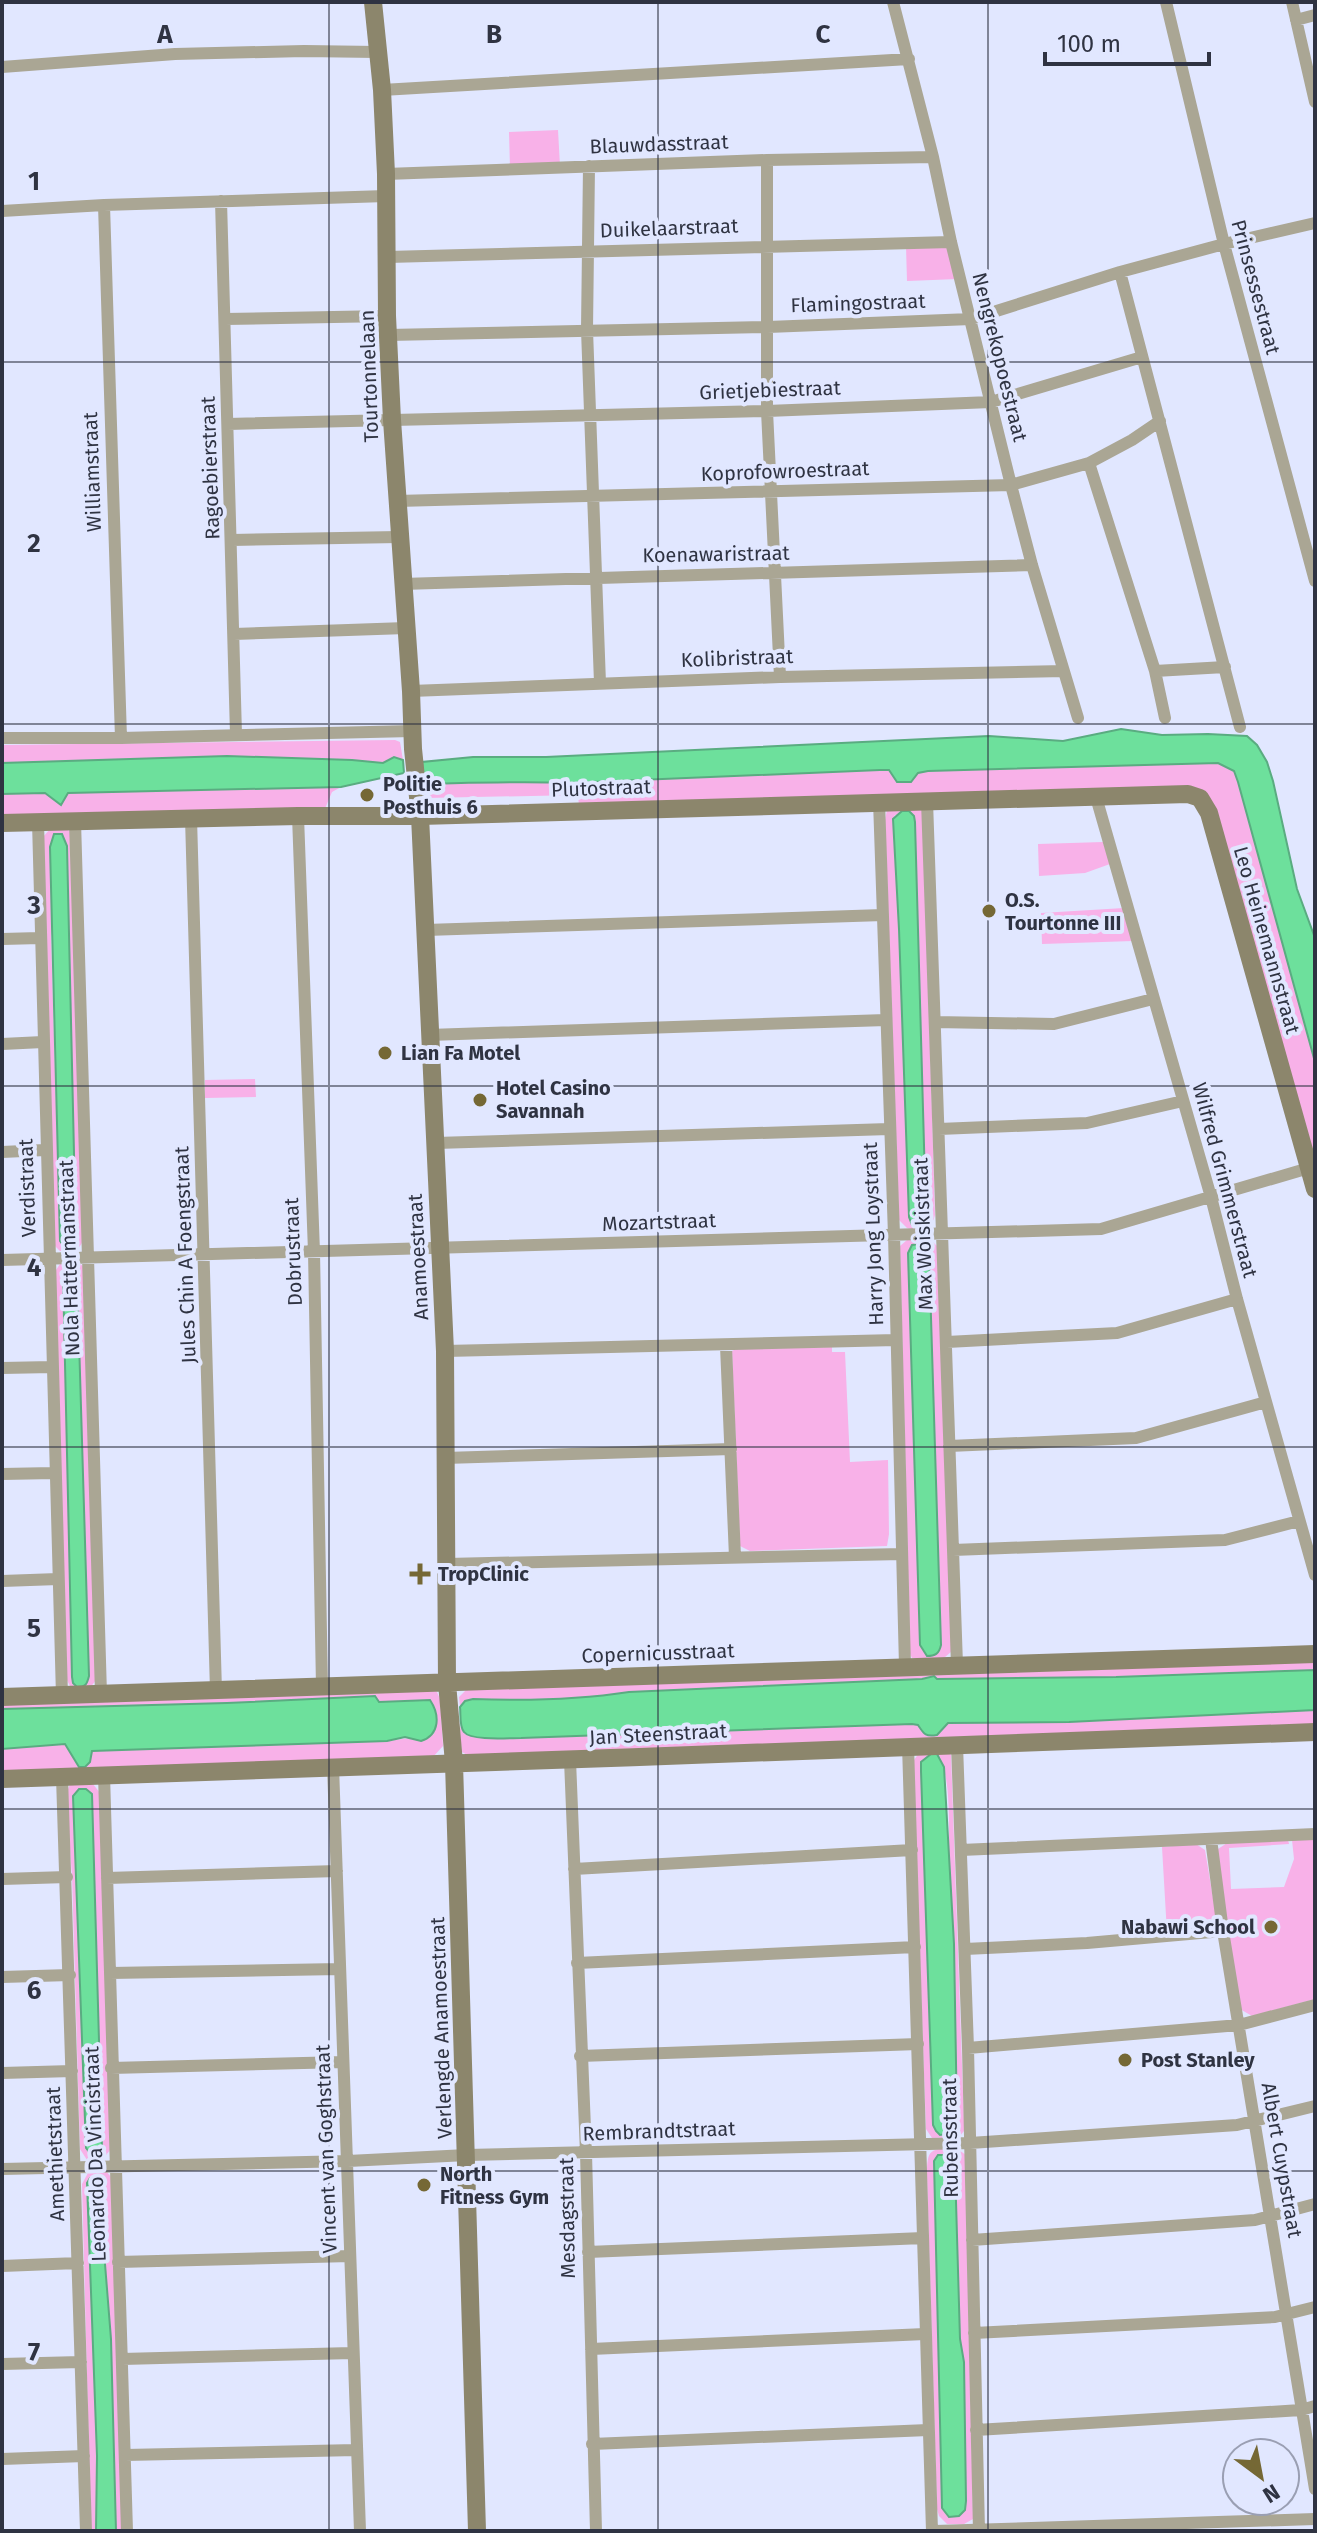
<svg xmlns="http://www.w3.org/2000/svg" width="1317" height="2533" font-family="'Fira Sans',sans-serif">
<rect width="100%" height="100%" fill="#e1e7ff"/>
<path fill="#f8b1e8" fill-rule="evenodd" d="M558 130 560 166 510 168 509 132Z
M906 246H948L958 279 907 281Z
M395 740 400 742 403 760 394 757 383 763 352 760 227 756 2 763V745Z
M1218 763 1234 771 1238 782 1315 1062V1170L1210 799 579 806 578 795 426 798 424 784C472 783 519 781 567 783L880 770H889L897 782H911L918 773 928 771Z
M341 787 332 792 324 811 2 819V794L45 793 60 804 68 793Z
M887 810H923L935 1215C932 1229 920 1232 907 1228L899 1220 885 820ZM895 815 914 816 915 822 925 1221 909 1217 899 929 893 831V819Z
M50 829 68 830 71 832 83 1241 77 1251H60L54 1245 43 837ZM67 846 76 1241H60L51 936Z
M1103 842 1110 864 1085 873 1039 876 1038 844Z
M1124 908 1133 941 1042 944 1041 913Z
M255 1079 256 1097 205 1098V1080Z
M929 1238 938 1247 952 1651 944 1658H912L910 1654 900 1246 907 1240ZM909 1248 929 1252 941 1645C939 1653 936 1656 927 1656L912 1369Z
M78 1262 85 1268 96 1680 90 1688H71L66 1678 54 1273 60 1264ZM74 1267 77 1273 89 1676 73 1683 63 1274 67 1268Z
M832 1347V1352H845L850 1462 888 1460 889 1534 887 1546 750 1551 740 1546 732 1351 736 1349Z
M1315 1659V1670L1116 1677 937 1679 926 1677 922 1679 629 1692C577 1700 526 1701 473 1699L465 1701 460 1707 459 1697 466 1690Z
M432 1690 437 1692 440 1699 443 1746 432 1758 2 1772V1749L65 1744 79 1766 90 1762 91 1751 387 1741 433 1735C439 1723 438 1711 430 1700L379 1702 374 1696 227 1703 2 1709V1703Z
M1315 1710V1729L469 1756 462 1752 459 1728 462 1726 463 1731 521 1738 912 1724 918 1725 921 1731 941 1732 944 1725 948 1723 1069 1722Z
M948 1751 951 1755 964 2122V2131L959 2137 932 2138 926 2129 913 1766 914 1760 919 1753ZM937 1754C953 1774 948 1836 949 1863 953 1949 955 2035 957 2121L940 2135 933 2125 921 1771V1762Z
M71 1782 93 1784 100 1793 110 2150C103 2160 99 2160 87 2160L80 2149 72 1876 66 1794ZM92 1794 102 2146 99 2153H91L86 2148 73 1796Z
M1315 1839V1999L1252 2016 1240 2009 1217 1854 1218 1849 1227 1843 1288 1840 1289 1844 1229 1848 1231 1889 1284 1887 1294 1859 1292 1840Z
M1196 1844 1205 1850 1217 1922 1211 1928 1167 1933 1162 1847Z
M956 2148 966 2155 973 2519 964 2524H947L939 2516 937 2509 927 2176C927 2148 930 2149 956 2148ZM934 2161H952L955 2167 960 2339 964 2362 965 2458 942 2508Z
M89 2171H106L111 2177 123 2531H116L115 2527 111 2339 105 2264 87 2183 97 2456 96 2531H91L82 2184Z"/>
<path fill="#6de09c" stroke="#5aac81" stroke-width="2" d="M1121 729 1162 735 1208 734 1247 736 1257 745 1267 762 1273 781 1297 889 1315 938V1062L1238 782 1234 771 1218 763 928 771 918 773 911 782H897L889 770H880L567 783C519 781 472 783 424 784L422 762 473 757H546L989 736 1063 741Z
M227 756 352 760 383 763 394 757 403 760 404 773 341 787 68 793 61 805 45 793 2 794V763Z
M902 811H909L914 816 915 822 926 1217 921 1224 912 1225 909 1217 899 929 893 819Z
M54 834H62L67 846 76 1241 71 1248H65L60 1241 50 847Z
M921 1244 929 1252 941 1645C939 1654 935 1656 927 1656L920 1645 908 1253 912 1245Z
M74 1267 77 1273 89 1676C87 1684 86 1687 77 1687L73 1683 72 1677 63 1274 67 1268Z
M1315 1670V1710L1069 1722 948 1723 937 1735C925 1737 924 1734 918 1725L912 1724 521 1738C509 1738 471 1741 464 1732 459 1726 461 1714 460 1707L465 1701 473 1699C526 1701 577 1700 629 1692L922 1679 934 1676 937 1679 1116 1677Z
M375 1696 379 1702 430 1700C440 1715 440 1735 421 1741L405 1737 387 1741 92 1751 90 1762 85 1767H79L65 1744 2 1749V1709L227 1703Z
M931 1754H937L944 1767 954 1944 957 2122 953 2133 940 2135 936 2131 933 2125 921 1771V1762Z
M79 1789H86L92 1794 102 2147 99 2153H90L86 2148 73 1796Z
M938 2155H946L955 2167 960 2339 964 2362 966 2501 965 2510 959 2516 949 2517 942 2508 934 2161Z
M90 2178H101L104 2186 105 2264 111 2339 116 2531H96L97 2456 87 2183Z"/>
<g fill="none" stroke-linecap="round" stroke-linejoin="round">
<path stroke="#aaa694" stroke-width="12" d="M893 2 933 157 951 242 1011 485 1032 565 1078 718
M1166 2 1224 244 1315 581
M1292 2 1315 102
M1296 20 1315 15
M2 67 175 54 304 51 377 52
M382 90 909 59
M767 160V411L780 677
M589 166 587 330 600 683
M386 174 767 160 933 157
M221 201 236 734
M104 205 121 738
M2 211 104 205 386 196
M388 257 951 242
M1120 272 1240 727
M225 319 387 316
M388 335 768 327 971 319 1120 272 1224 244 1315 223
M228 424 767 411 991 402 1142 357
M1089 463 1155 671 1165 718
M397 501 1011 485 1089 463 1132 440 1160 421
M232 540 399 537
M402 584 1032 565
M234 634 406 628
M1155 671 1225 667
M411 691 780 677 1064 671
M2 738H121L412 731
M1096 797 1211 1197 1237 1299 1315 1575
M879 801 894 1235 905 1666
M927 801 957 1665
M298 816 314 1252 322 1687
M191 818 216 1691
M75 821 101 1694
M38 822 62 1696
M426 930 883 915
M2 939 40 938
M935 1022 1054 1024 1153 999
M429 1035 886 1020
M2 1044 43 1042
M939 1129 1087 1123 1183 1101
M436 1143 889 1129
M2 1152 45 1150
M2 1260 1101 1229 1309 1168
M947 1342 1117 1333 1237 1299
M726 1346 735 1557
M445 1351 896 1340
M2 1368 52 1367
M949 1446 1136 1438 1266 1402
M445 1458 731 1449
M2 1474 54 1473
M953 1550 1225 1540 1299 1521
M447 1564 902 1554
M2 1581 58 1579
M908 1745 932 2531
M957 1745 968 2048 979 2531
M570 1760 586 2153 596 2531
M333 1766 360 2531
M104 1775 127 2531
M62 1777 86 2531
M1211 1839 1223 1931 1315 2489
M961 1850 1315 1834
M574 1869 912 1850
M107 1878 337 1871
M2 1879 67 1877
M965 1949 1087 1943 1223 1931
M577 1963 915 1947
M110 1973 340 1969
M2 1977 70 1975
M968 2048 1239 2025 1315 2005
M580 2056 918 2044
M111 2068 343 2062
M2 2073 72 2071
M2 2169 348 2161 467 2155 970 2143 1237 2125 1315 2106
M972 2240 1255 2220 1315 2204
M588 2252 923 2238
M118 2262 350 2256
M2 2266 78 2263
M974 2333 1275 2317 1315 2307
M591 2349 925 2334
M122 2359 352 2353
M2 2364 81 2362
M976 2430 1301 2410 1315 2406
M592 2444 928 2430
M125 2455 356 2450
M2 2459 84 2456
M935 2531 1315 2519"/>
<path stroke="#8c866c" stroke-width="18" d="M373 2 382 90 386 174 387 316 392 420 411 691 413 749 420 816 445 1351 447 1683 454 1763 477 2531
M2 823 298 816H420L1188 794 1200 798 1209 813 1315 1189
M2 1697 1315 1654
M2 1779C440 1765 877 1748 1315 1732"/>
</g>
<path fill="none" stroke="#2f3342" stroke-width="2" stroke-opacity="0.55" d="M329 2V2531M658 2V2531M988 2V2531M2 362H1315M2 724H1315M2 1086H1315M2 1447H1315M2 1809H1315M2 2171H1315"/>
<g fill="#756835" stroke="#e1e7ff" stroke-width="3">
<circle cx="367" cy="795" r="8"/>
<circle cx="989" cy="911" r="8"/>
<circle cx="385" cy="1053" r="8"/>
<circle cx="480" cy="1100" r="8"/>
<path d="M416 1562h8v8h8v8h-8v8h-8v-8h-8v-8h8z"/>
<circle cx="1271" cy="1927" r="8"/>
<circle cx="1125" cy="2060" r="8"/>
<circle cx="424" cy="2185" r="8"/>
</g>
<g text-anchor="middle" stroke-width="8" stroke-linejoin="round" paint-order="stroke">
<g font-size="20" fill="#2f3342" stroke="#e1e7ff">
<text transform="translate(659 144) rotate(-2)" y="7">Blauwdasstraat</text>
<text transform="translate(669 228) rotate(-2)" y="7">Duikelaarstraat</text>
<text transform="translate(1256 287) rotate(75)" y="7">Prinsessestraat</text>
<text transform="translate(858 303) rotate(-2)" y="7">Flamingostraat</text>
<text transform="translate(1000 357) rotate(76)" y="7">Nengrekopoestraat</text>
<text transform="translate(369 376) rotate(-92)" y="7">Tourtonnelaan</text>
<text transform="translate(770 390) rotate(-2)" y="7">Grietjebiestraat</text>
<text transform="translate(210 468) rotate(-92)" y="7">Ragoebierstraat</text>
<text transform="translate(785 471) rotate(-2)" y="7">Koprofowroestraat</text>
<text transform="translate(92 472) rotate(-92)" y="7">Williamstraat</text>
<text transform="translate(716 554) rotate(-1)" y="7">Koenawaristraat</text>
<text transform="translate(737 658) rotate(-2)" y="7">Kolibristraat</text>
<text transform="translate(601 788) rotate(-2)" y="7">Plutostraat</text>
<text transform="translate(1267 940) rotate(74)" y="7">Leo Heinemannstraat</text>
<text transform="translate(1225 1180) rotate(75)" y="7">Wilfred Grimmerstraat</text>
<text transform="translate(27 1188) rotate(-92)" y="7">Verdistraat</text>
<text transform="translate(659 1222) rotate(-2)" y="7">Mozartstraat</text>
<text transform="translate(873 1234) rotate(-92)" y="7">Harry Jong Loystraat</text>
<text transform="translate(923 1234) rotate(-92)" y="7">Max Woiskistraat</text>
<text transform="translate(293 1252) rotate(-92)" y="7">Dobrustraat</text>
<text transform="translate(185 1255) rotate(-92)" y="7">Jules Chin A Foengstraat</text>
<text transform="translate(418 1257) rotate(-93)" y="7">Anamoestraat</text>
<text transform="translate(69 1258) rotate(-92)" y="7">Nola Hattermanstraat</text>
<text transform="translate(658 1653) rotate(-2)" y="7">Copernicusstraat</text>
<text transform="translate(658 1734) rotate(-3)" y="7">Jan Steenstraat</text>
<text transform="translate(441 2028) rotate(-92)" y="7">Verlengde Anamoestraat</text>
<text transform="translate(659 2131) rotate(-2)" y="7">Rembrandtstraat</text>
<text transform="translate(950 2138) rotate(-91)" y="7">Rubensstraat</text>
<text transform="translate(326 2149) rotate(-92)" y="7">Vincent van Goghstraat</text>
<text transform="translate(55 2154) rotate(-92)" y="7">Amethietstraat</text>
<text transform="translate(95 2154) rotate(-92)" y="7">Leonardo Da Vincistraat</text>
<text transform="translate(1282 2160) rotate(80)" y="7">Albert Cuypstraat</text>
<text transform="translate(567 2218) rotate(-91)" y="7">Mesdagstraat</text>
</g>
<g font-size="20" font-weight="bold" fill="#2f3342" stroke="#e1e7ff" text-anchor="start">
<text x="383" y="791">Politie<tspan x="383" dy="23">Posthuis 6</tspan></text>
<text x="1005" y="907">O.S.<tspan x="1005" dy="23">Tourtonne III</tspan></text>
<text x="401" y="1060">Lian Fa Motel</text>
<text x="496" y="1095">Hotel Casino<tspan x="496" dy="23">Savannah</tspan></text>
<text x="438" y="1581">TropClinic</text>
<text x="1255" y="1934" text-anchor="end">Nabawi School</text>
<text x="1141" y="2067">Post Stanley</text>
<text x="440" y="2181">North<tspan x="440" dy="23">Fitness Gym</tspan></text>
</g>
</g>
<g font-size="26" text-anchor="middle" font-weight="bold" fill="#2f3342" stroke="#e1e7ff" stroke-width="8" stroke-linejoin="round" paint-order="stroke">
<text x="165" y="43">A</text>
<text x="494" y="43">B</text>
<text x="823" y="43">C</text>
<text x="34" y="190">1</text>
<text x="34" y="552">2</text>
<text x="34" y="914">3</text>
<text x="34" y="1276">4</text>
<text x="34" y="1637">5</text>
<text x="34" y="1999">6</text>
<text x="34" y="2361">7</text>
</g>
<rect width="1317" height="2533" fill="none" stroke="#2f3342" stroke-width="8"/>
<g transform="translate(1261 2477) rotate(148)"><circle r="38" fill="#e1e7ff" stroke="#9a9fb3" stroke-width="2"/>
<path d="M0-6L14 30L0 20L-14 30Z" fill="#756835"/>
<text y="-12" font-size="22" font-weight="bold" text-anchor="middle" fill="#2f3342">N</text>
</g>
<path d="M1045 52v12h164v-12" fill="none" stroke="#2f3342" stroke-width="4"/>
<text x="1057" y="52" font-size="24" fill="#2f3342" stroke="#e1e7ff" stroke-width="6" paint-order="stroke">100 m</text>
</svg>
